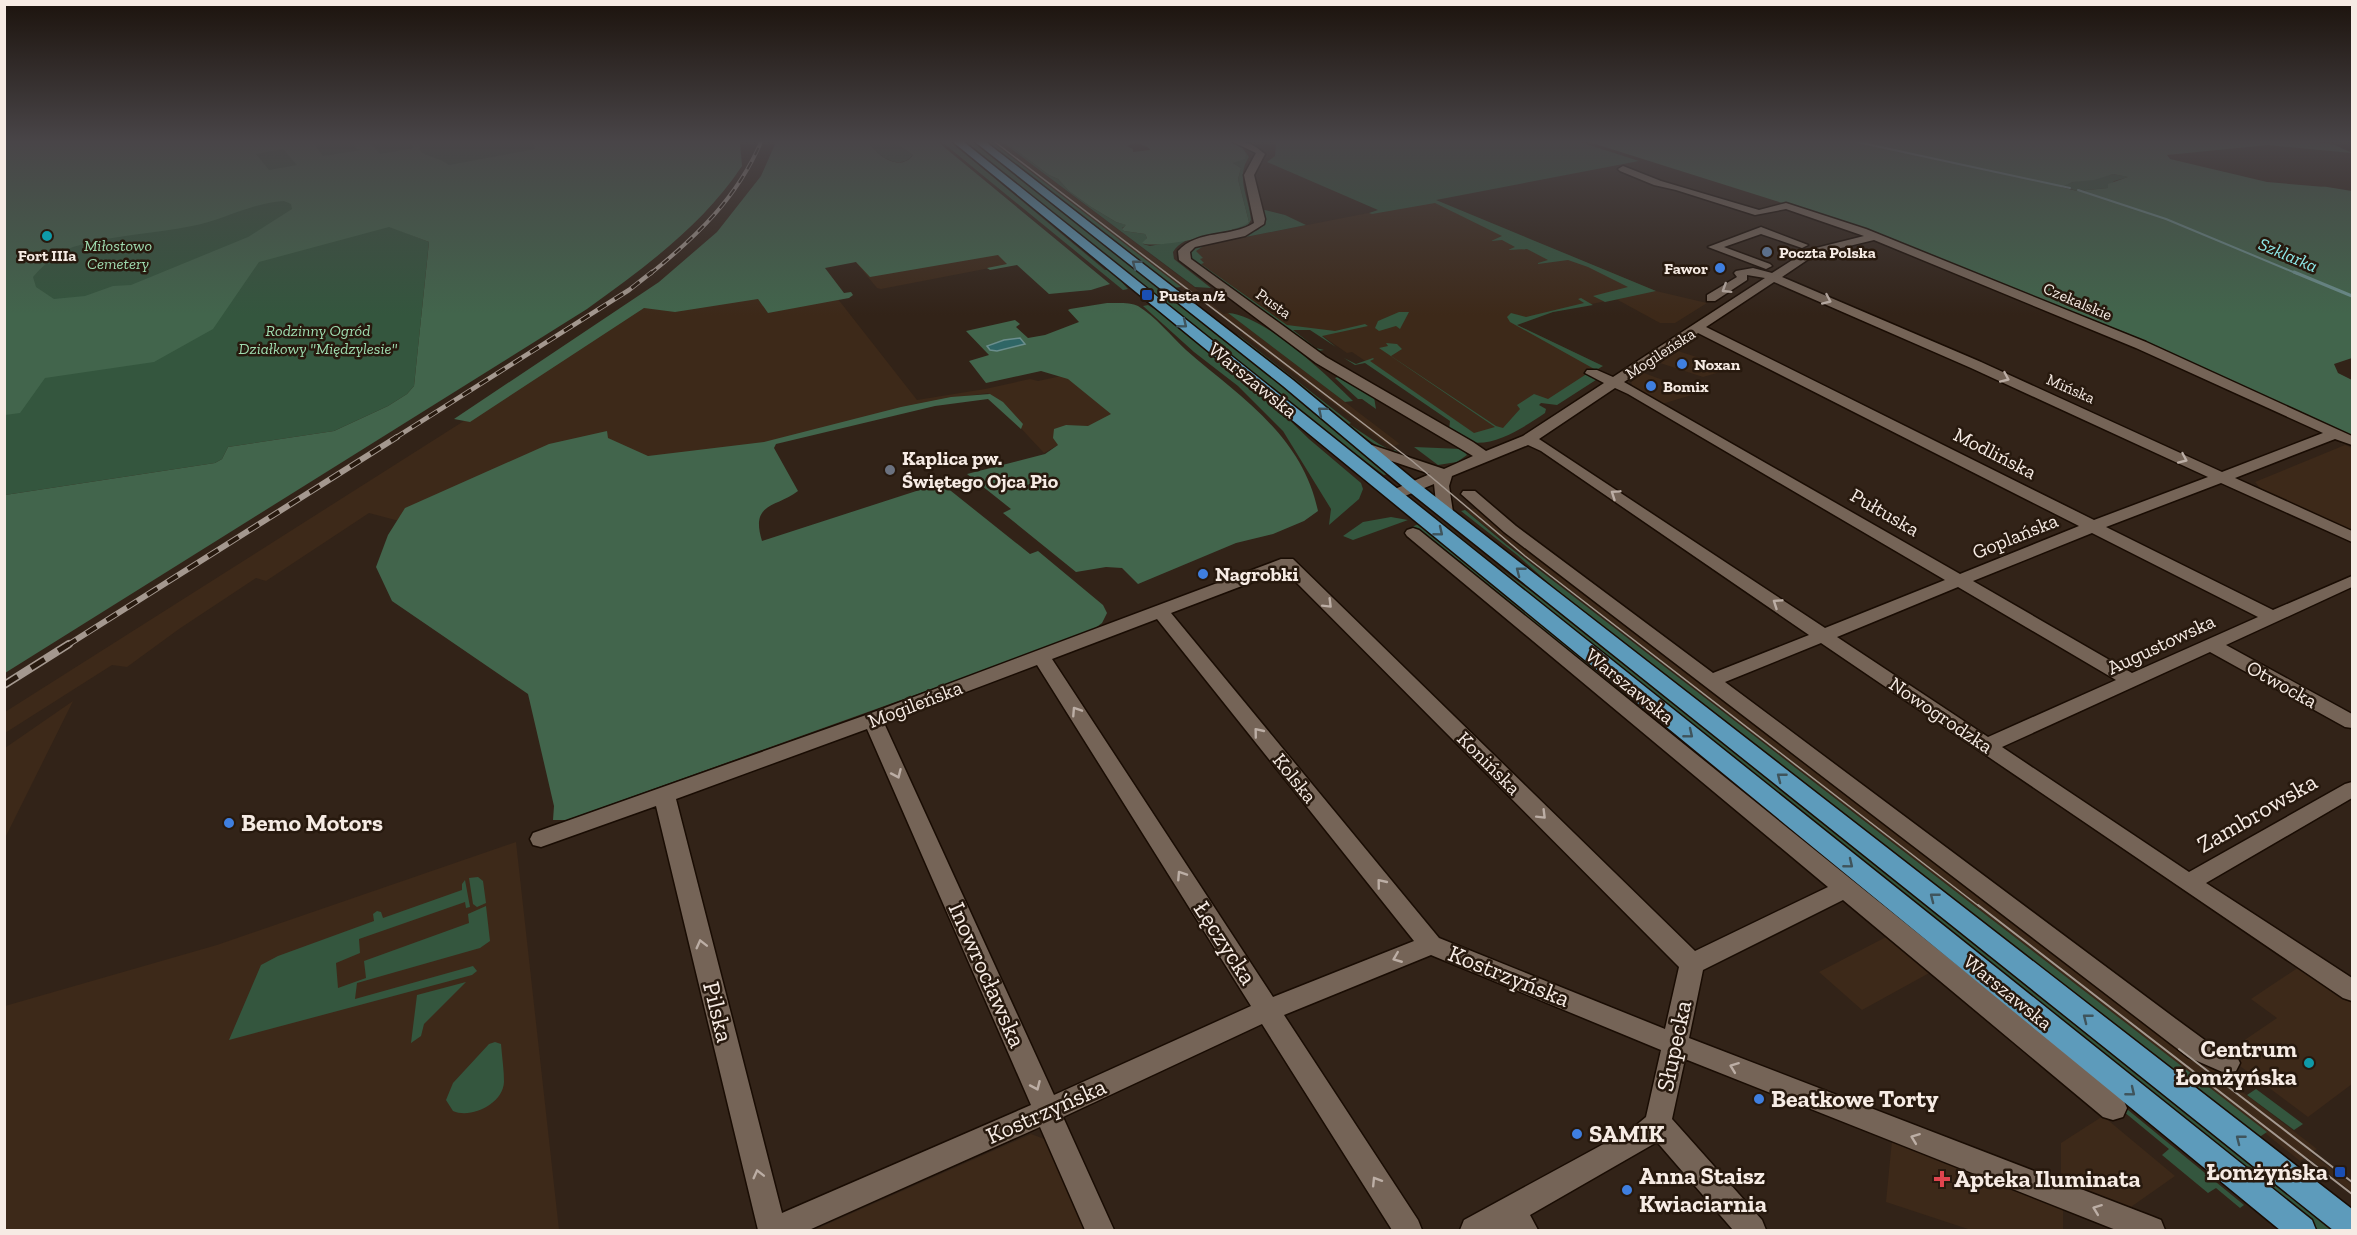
<svg xmlns="http://www.w3.org/2000/svg" width="2357" height="1235" font-family="'Zilla Slab',serif">
<rect width="100%" height="100%" fill="#322318"/>
<path fill="#3d2919" d="M992 142H1002L1199 291 1195 292 1224 314 1228 313 1400 444 1391 447 1381 440 1241 333 1244 332 1192 292 1188 293Z
M1435 200 1656 291 1707 303 1675 323H1660L1616 299 1553 312 1519 322 1517 325 1603 366 1548 402 1539 398 1499 436 1474 435 1352 352 1347 353 1314 330 1290 329 1199 263 1195 251 1204 245Z
M1003 252 1016 263 881 289 877 288 854 260Z
M823 280 917 400 985 389 1030 379 1038 381 1066 375 1112 414 1044 453 988 393 952 398 418 526 369 513 266 581 256 578 179 629 127 667 112 665 5 733V712L647 305Z
M1678 351 1709 361 1727 370 1703 377 1660 363Z
M1644 373 1679 386 1695 394 1662 404 1632 385 1631 382Z
M2345 445 2352 448V532L2261 489 2255 482Z
M1478 508 2317 1149 2311 1153 2352 1185V1192L2307 1157 2300 1161 2265 1133 2266 1132 1466 511Z
M73 701 5 838V748Z
M516 842 559 1230H5V1006L217 945Z
M1888 936 1931 972 1862 1010 1819 972Z
M2302 965 2352 999V1084L2308 1117 2224 1054 2277 1018 2251 999Z
M2103 1116 2175 1176 2128 1209 2061 1183V1143Z
M1031 1134 1047 1140 1086 1230H814Z
M1892 1140 2063 1209V1230H1971L1886 1202Z"/>
<path fill="#34563e" d="M5 142H635L391 227 429 242 414 386 407 394 388 406 334 431 228 447 222 459 215 463 5 495Z
M868 142H894L913 155C899 172 877 155 868 142Z
M942 142H951L1105 270H1111L1128 289 1123 290Z
M963 142H976L1290 390 1389 474 1384 475 1284 400Z
M985 142H992L1181 287 1173 288Z
M1002 142H1005L1049 175 1058 179 1069 191 1091 207 1116 222 1127 225 1122 228 1124 231 1145 234 1147 238 1143 244 1150 246 1230 231 1249 222 1238 179 1241 168 1233 163 1244 149 1230 142 1244 146 1242 147 1249 157C1235 178 1249 197 1251 220L1248 225 1241 229C1221 234 1184 233 1173 252L1174 259 1211 288 1195 287Z
M1276 142H1580L1639 161 1436 200 1656 291 1605 302 1593 296 1628 287 1588 267 1568 260 1538 264V263L1548 260 1527 249 1508 250 1515 247 1502 240 1491 241 1502 236 1435 203 1372 214 1369 213 1378 210 1267 162 1275 156Z
M2113 174 2129 177 2114 181 2108 188 2077 191 2061 186 2073 182Z
M1265 210 1285 215 1306 225 1205 245 1196 251 1203 258 1200 259 1204 263 1201 264 1287 325 1335 331 1365 324 1368 326 1322 336 1336 347 1310 330H1293L1316 348 1324 350 1318 351 1191 260 1188 252 1194 247 1258 230 1264 222 1262 211Z
M1581 298 1593 305 1553 312 1517 325 1603 366 1596 370 1510 322 1507 317 1511 313 1526 317 1584 303 1578 299Z
M1148 305 1166 316 1273 404 1309 439 1361 483 1363 489 1359 499 1329 525 1331 509 1283 431 1238 386 1194 352 1143 306Z
M1399 312H1409L1400 329 1396 326 1379 331 1375 328 1378 321Z
M1228 313C1264 315 1327 375 1353 401L1345 402Z
M1237 334 1351 423 1349 424 1379 444 1392 451 1395 450 1403 456C1372 449 1344 420 1319 401 1291 379 1261 359 1237 334Z
M1386 343 1397 344 1402 349 1391 356 1496 426 1503 428 1520 409 1517 405 1534 394 1548 399 1585 375 1589 374 1599 378 1557 405 1541 403 1539 405 1546 409 1545 413C1526 426 1495 447 1470 442 1463 440 1455 433 1449 430L1450 421 1365 363 1355 365 1344 358 1356 364 1373 358 1374 359 1370 361 1474 433 1495 427 1379 348 1388 346Z
M1340 376 1374 397 1376 409 1362 399H1358L1335 378Z
M1414 447 1462 449 1467 455 1457 462 1438 465Z
M1465 510 1507 545 2267 1132 2258 1138 1586 616 1517 555 1461 511Z
M1391 517 1408 520 1353 540 1343 536 1363 522Z
M1438 519 1499 568 1571 619 2343 1230H2316L1433 520Z
M1418 524 1754 796 1906 928 2244 1205 2240 1208 2216 1188 2208 1193 2162 1155 2169 1149 1487 586 1460 561 1450 557 1418 530 1412 527Z
M478 877 483 881 486 903 477 907 473 904 469 878Z
M465 880 470 907 466 908 465 902 359 939 360 953 336 963 338 988 366 978 364 961 469 923 468 914 486 906 490 941 480 948 357 983 355 999 473 966 477 971 472 975 229 1040 261 965 278 956 374 921 373 914 377 911 381 912 383 918 462 890V884Z
M466 982 424 1024 421 1036 411 1043 417 995Z
M495 1042 501 1044C502 1057 504 1070 504 1082 503 1104 471 1119 453 1111L446 1100 453 1083 489 1044Z
M2256 1089 2303 1124 2294 1130 2247 1095Z"/>
<path fill="#42654c" fill-rule="evenodd" d="M5 142H313L323 156 361 150 357 149 352 142H380L372 144 380 154 414 148 410 142H418L421 152C431 158 440 158 449 165L535 149 532 142H740L742 166C702 226 645 267 587 309L5 673V495L215 463 222 459 228 447 334 431 388 406 407 394 414 386 429 242 389 227 259 262 213 329 154 362 45 378 20 413 5 415ZM283 149 297 165 269 170 256 154ZM284 201 291 204 292 209 248 237 131 285 113 286 85 296 54 299 36 287 33 277C43 265 59 252 73 247 111 235 153 234 192 226 224 220 251 203 284 201Z
M776 142H868C877 155 900 173 913 155L894 142H938L1110 284 1091 290 1049 294 1017 265 990 270 987 268 1007 264 998 255 870 277 856 262 825 268 844 293 851 292 853 295 849 298 768 313 758 299 675 312 644 308 470 422 454 419 659 282 717 232 761 176Z
M1005 142H1136L1127 146 1133 149V152L1150 150 1149 148 1137 142H1230C1237 146 1249 149 1245 159L1233 163 1241 168 1238 179 1249 222C1239 232 1154 250 1142 243L1147 238 1145 234 1124 231 1122 229 1126 225 1116 222 1091 207 1069 191 1058 179 1049 175Z
M1589 142H2314L2335 145 2352 153 2268 145 2167 155 2170 159 2267 182 2325 187 2321 186 2352 191V358L2334 364 2338 373 2352 380V438L1858 227ZM2113 174 2128 177 2108 184V188L2077 191 2061 187 2073 182 2094 180Z
M1107 303C1116 303 1131 302 1138 306 1156 317 1171 336 1186 350 1240 397 1302 435 1318 511L1304 521 1273 534 1236 543 1138 584 1122 568 1106 567 1076 572 1003 513 1011 509 967 474 1045 454 1058 445 1053 438 1054 429 1066 425 1088 426 1111 414 1068 379 1041 371 986 383 969 361 989 355 966 331 1015 320 1020 324 1016 327 1028 338 1045 335 1079 322 1068 310 1070 309Z
M990 394 1003 402 1023 424 1021 429 988 399 935 406 776 444 774 448 798 491C776 508 750 502 762 541L941 483 1030 554 1038 551 1103 605 1107 613 1102 623 1090 632 567 820H553L554 806 528 694 392 601 376 567 388 535 405 508 549 444 607 431 608 438 648 456 764 442 901 407 951 397Z"/>
<path fill="#2f6666" stroke="#6b8e8c" stroke-width="1.5" d="M1020 338 1025 344 997 351 990 350 987 346 1004 340Z"/>
<g fill="none" stroke-linecap="round" stroke-linejoin="round">
<path stroke="#6b8e8c" stroke-width="2" d="M1857 142 2070 188
M2078 190 2166 219 2298 274"/>
<path stroke="#6b8e8c" stroke-width="3" d="M2294 272 2352 296"/>
<g stroke="#190c03" stroke-width="3">
<path id="minor" d="M1233 142C1252 142 1253 145 1265 154L1254 175 1265 219 1264 224 1245 236 1195 247 1190 252 1191 259 1326 357 1473 442 1486 451 1523 436 1604 383 1585 373 1587 370H1597L1613 377 1765 278 1747 275V280L1715 301H1707V295L1737 277 1734 273 1736 271 1753 268 1772 273 1808 250 1864 236 1786 209 1755 215 1676 190 1654 185 1620 171 1618 169 1623 166 1661 181 1759 210 1786 203 1866 229 2146 342 2352 436V445L2335 439 2235 478 2352 531V542L2221 483 2106 527 2273 610 2352 576V587L2226 645 2352 714V728L2345 727 2210 652 2002 747 2189 872 2345 784 2352 782V798L2206 883 2352 978V1001L2343 998 1821 643 1725 682 2176 1019 2206 1041 2236 1055 2240 1063 2236 1071 2227 1074 2188 1057 1504 532 1461 494 1463 491H1475L1516 526 1713 673 1809 635 1541 451 1528 445 1452 476 1449 486 1453 512 1451 515 1445 517 1437 512 1434 484 1400 498H1388L1386 495 1388 492 1430 474 1362 451 1360 448 1362 445H1372L1444 469 1473 456 1316 363 1179 260 1178 251C1198 229 1231 238 1254 223L1244 175 1256 153ZM1874 240 2136 348 2323 433 2222 472 1981 362 1782 277 1816 254ZM1774 282 1971 368 2208 477 2094 520 1706 327ZM1698 333 2079 526 1960 574 1624 382ZM1615 388 1628 394 1945 580 1825 628 1539 439ZM2092 533 2258 617 2132 673 1973 581ZM1958 587 2116 680 1988 737 1837 637Z
M1761 227 1808 245 1802 248 1761 234 1724 247 1770 264 1772 266 1766 269 1708 247Z
M1413 528 1419 530 2123 1099 2127 1108 2123 1117 2113 1120 2103 1117 1843 900 1703 970 1689 1038 2151 1216 2161 1220 2165 1230H2116L1685 1059 1672 1119 1762 1220 1766 1230H1733L1657 1142 1530 1215 1538 1230 1505 1229 1460 1230 1464 1220 1633 1128 1646 1117 1661 1050 1431 955 1284 1015 1418 1220 1422 1230H1392L1262 1024 1063 1117 1114 1230H1085L1040 1127 809 1230H758L656 806 541 847 533 845 530 839 533 833 866 715 1281 559H1293L1695 951 1828 887 1407 536 1405 533 1407 530ZM1284 570 1679 967 1665 1029 1439 938 1171 613ZM1157 619 1414 941 1273 997 1052 659ZM1037 665 1251 1006 1054 1095 884 723ZM867 729 1031 1105 782 1213 676 799Z"/>
</g>
<g stroke="#190c03" stroke-width="3">
<path id="major" d="M953 142H964L2312 1220 2316 1230H2280Z
M975 142H986L1293 380 1419 484 2352 1209V1230H2333L1407 490 1283 386Z"/>
</g>
<use href="#minor" fill="#756457" fill-rule="evenodd"/>
<use href="#major" fill="#5d9bbb" fill-rule="evenodd"/>
<path stroke="#a4988f" stroke-width="1.5" d="M995 142 1411 460 1525 556 1980 907"/>
<path stroke="#a4988f" stroke-width="2" d="M1978 905 2352 1194
M2179 1049 2352 1182"/>
<g stroke="#a4988f" stroke-width="4">
<path id="rail-far3" d="M650 274C697 236 737 198 761 142"/>
</g>
<g stroke="#a4988f" stroke-width="4.5">
<path id="rail-far2" d="M395 438 629 290 652 272"/>
</g>
<g stroke="#a4988f" stroke-width="6">
<path id="rail-far1" d="M66 646 397 437"/>
</g>
<g stroke="#a4988f" stroke-width="8">
<path id="rail" d="M4 685 69 644"/>
</g>
<use href="#rail-far3" stroke="#27190e" stroke-width="2" stroke-dasharray="8" stroke-linecap="butt"/>
<use href="#rail-far2" stroke="#27190e" stroke-width="3" stroke-dasharray="10" stroke-linecap="butt"/>
<use href="#rail-far1" stroke="#27190e" stroke-width="4" stroke-dasharray="12" stroke-linecap="butt"/>
<use href="#rail" stroke="#27190e" stroke-width="5" stroke-dasharray="16" stroke-linecap="butt"/>
</g>
<defs><path id="oneway-chevron" d="M-2-3.5L2.5 0L-2 3.5" fill="none" stroke-width="1.6" stroke-linecap="round" stroke-linejoin="round" transform="scale(1.5)"/></defs>
<g stroke="#3f545c">
<use href="#oneway-chevron" transform="translate(1136 264) rotate(-142)"/>
<use href="#oneway-chevron" transform="translate(1183 324) rotate(39)"/>
<use href="#oneway-chevron" transform="translate(1322 411) rotate(-140)"/>
<use href="#oneway-chevron" transform="translate(1439 532) rotate(39)"/>
<use href="#oneway-chevron" transform="translate(1520 571) rotate(-142)"/>
<use href="#oneway-chevron" transform="translate(1689 734) rotate(39)"/>
<use href="#oneway-chevron" transform="translate(1781 777) rotate(-142)"/>
<use href="#oneway-chevron" transform="translate(1849 864) rotate(39)"/>
<use href="#oneway-chevron" transform="translate(1934 897) rotate(-142)"/>
<use href="#oneway-chevron" transform="translate(2087 1018) rotate(-142)"/>
<use href="#oneway-chevron" transform="translate(2131 1092) rotate(39)"/>
<use href="#oneway-chevron" transform="translate(2240 1139) rotate(-142)"/>
</g>
<g stroke="#bcaea5">
<use href="#oneway-chevron" transform="translate(1726 289) rotate(148)"/>
<use href="#oneway-chevron" transform="translate(1827 300) rotate(24)"/>
<use href="#oneway-chevron" transform="translate(2005 378) rotate(24)"/>
<use href="#oneway-chevron" transform="translate(2183 459) rotate(24)"/>
<use href="#oneway-chevron" transform="translate(1615 494) rotate(-146)"/>
<use href="#oneway-chevron" transform="translate(1777 603) rotate(-146)"/>
<use href="#oneway-chevron" transform="translate(1328 604) rotate(45)"/>
<use href="#oneway-chevron" transform="translate(1076 711) rotate(-123)"/>
<use href="#oneway-chevron" transform="translate(1258 732) rotate(-129)"/>
<use href="#oneway-chevron" transform="translate(897 774) rotate(66)"/>
<use href="#oneway-chevron" transform="translate(1542 815) rotate(45)"/>
<use href="#oneway-chevron" transform="translate(1181 875) rotate(-123)"/>
<use href="#oneway-chevron" transform="translate(1381 883) rotate(-129)"/>
<use href="#oneway-chevron" transform="translate(701 944) rotate(-104)"/>
<use href="#oneway-chevron" transform="translate(1397 958) rotate(158)"/>
<use href="#oneway-chevron" transform="translate(1734 1067) rotate(-159)"/>
<use href="#oneway-chevron" transform="translate(1036 1086) rotate(66)"/>
<use href="#oneway-chevron" transform="translate(1915 1138) rotate(-159)"/>
<use href="#oneway-chevron" transform="translate(758 1174) rotate(-104)"/>
<use href="#oneway-chevron" transform="translate(1376 1181) rotate(-122)"/>
<use href="#oneway-chevron" transform="translate(2097 1209) rotate(-159)"/>
</g>
<linearGradient id="sky" x2="0" y2="1"><stop stop-color="#1c130d"/><stop offset="0.45" stop-color="#494548"/><stop offset="1" stop-color="#494548" stop-opacity="0"/></linearGradient>
<rect width="2357" height="315" fill="url(#sky)"/>
<g fill="#0f9aa8" stroke="#27190e" stroke-width="2">
<circle cx="47" cy="236" r="6"/>
<circle cx="2309" cy="1063" r="6"/>
</g>
<circle fill="#5c6f8a" stroke="#27190e" stroke-width="2" cx="1767" cy="252" r="6"/>
<g fill="#3f7fe0" stroke="#27190e" stroke-width="2">
<circle cx="1720" cy="268" r="6"/>
<circle cx="1682" cy="364" r="6"/>
<circle cx="1651" cy="386" r="6"/>
<circle cx="1203" cy="574" r="6"/>
<circle cx="229" cy="823" r="6"/>
<circle cx="1759" cy="1099" r="6"/>
<circle cx="1577" cy="1134" r="6"/>
<circle cx="1627" cy="1190" r="6"/>
</g>
<g fill="#1a4fb4" stroke="#27190e" stroke-width="2">
<rect x="1141" y="289" width="12" height="12" rx="3"/>
<rect x="2334" y="1166" width="12" height="12" rx="3"/>
</g>
<circle fill="#6b7280" stroke="#27190e" stroke-width="2" cx="890" cy="470" r="6"/>
<path fill="#e0444e" stroke="#27190e" stroke-width="2" d="M1939 1170h6v6h6v6h-6v6h-6v-6h-6v-6h6z"/>
<g text-anchor="middle" stroke-width="5" stroke-linejoin="round" paint-order="stroke">
<g font-size="16" font-style="italic" fill="#9fdcb0" stroke="#27190e">
<text x="118" y="251">Miłostowo<tspan x="118" dy="18">Cemetery</tspan></text>
<text x="318" y="336">Rodzinny Ogród<tspan x="318" dy="18">Działkowy "Międzylesie"</tspan></text>
</g>
<g font-size="16" font-weight="bold" fill="#f6ebe4" stroke="#27190e" text-anchor="start">
<text x="1779" y="258">Poczta Polska</text>
<text x="47" y="261" text-anchor="middle">Fort IIIa</text>
<text x="1708" y="274" text-anchor="end">Fawor</text>
<text x="1159" y="301">Pusta n/ż</text>
<text x="1694" y="370">Noxan</text>
<text x="1663" y="392">Bomix</text>
</g>
<g font-size="16" fill="#f6ebe4" stroke="#27190e">
<text transform="translate(2078 301) rotate(23)" y="6">Czekalskie</text>
<text transform="translate(1274 303) rotate(36)" y="6">Pusta</text>
<text transform="translate(1660 353) rotate(-33)" y="6">Mogileńska</text>
<text transform="translate(2071 388) rotate(24)" y="6">Mińska</text>
</g>
<g font-size="18" font-style="italic" fill="#8eeaea" stroke="#27190e">
<text transform="translate(2288 255) rotate(23)" y="6">Szklarka</text>
</g>
<g font-size="20" fill="#f6ebe4" stroke="#27190e">
<text transform="translate(1253 380) rotate(39)" y="7">Warszawska</text>
<text transform="translate(1995 453) rotate(27)" y="7">Modlińska</text>
<text transform="translate(1885 512) rotate(30)" y="7">Pułtuska</text>
<text transform="translate(2015 536) rotate(-22)" y="7">Goplańska</text>
<text transform="translate(2161 644) rotate(-25)" y="7">Augustowska</text>
<text transform="translate(2282 684) rotate(29)" y="7">Otwocka</text>
<text transform="translate(1630 686) rotate(39)" y="7">Warszawska</text>
<text transform="translate(915 704) rotate(-21)" y="7">Mogileńska</text>
<text transform="translate(1941 715) rotate(34)" y="7">Nowogrodzka</text>
<text transform="translate(1489 763) rotate(45)" y="7">Konińska</text>
<text transform="translate(1295 778) rotate(51)" y="7">Kolska</text>
<text transform="translate(2008 992) rotate(39)" y="7">Warszawska</text>
</g>
<g font-size="20" font-weight="bold" fill="#f6ebe4" stroke="#27190e" text-anchor="start">
<text x="902" y="465">Kaplica pw.<tspan x="902" dy="23">Świętego Ojca Pio</tspan></text>
<text x="1215" y="581">Nagrobki</text>
</g>
<g font-size="24" fill="#f6ebe4" stroke="#27190e">
<text transform="translate(2257 813) rotate(-30)" y="8">Zambrowska</text>
<text transform="translate(1225 943) rotate(57)" y="8">Łęczycka</text>
<text transform="translate(987 975) rotate(66)" y="8">Inowrocławska</text>
<text transform="translate(1509 976) rotate(22)" y="8">Kostrzyńska</text>
<text transform="translate(718 1012) rotate(76)" y="8">Pilska</text>
<text transform="translate(1674 1046) rotate(-78)" y="8">Słupecka</text>
<text transform="translate(1046 1111) rotate(-24)" y="8">Kostrzyńska</text>
</g>
<g font-size="24" font-weight="bold" fill="#f6ebe4" stroke="#27190e" text-anchor="start">
<text x="241" y="831">Bemo Motors</text>
<text x="2297" y="1057" text-anchor="end">Centrum<tspan x="2297" dy="28">Łomżyńska</tspan></text>
<text x="1771" y="1107">Beatkowe Torty</text>
<text x="1589" y="1142">SAMIK</text>
<text x="2328" y="1180" text-anchor="end">Łomżyńska</text>
<text x="1639" y="1184">Anna Staisz<tspan x="1639" dy="28">Kwiaciarnia</tspan></text>
<text x="1954" y="1187">Apteka Iluminata</text>
</g>
</g>
<rect width="2357" height="1235" fill="none" stroke="#f6ebe4" stroke-width="12"/>
</svg>
